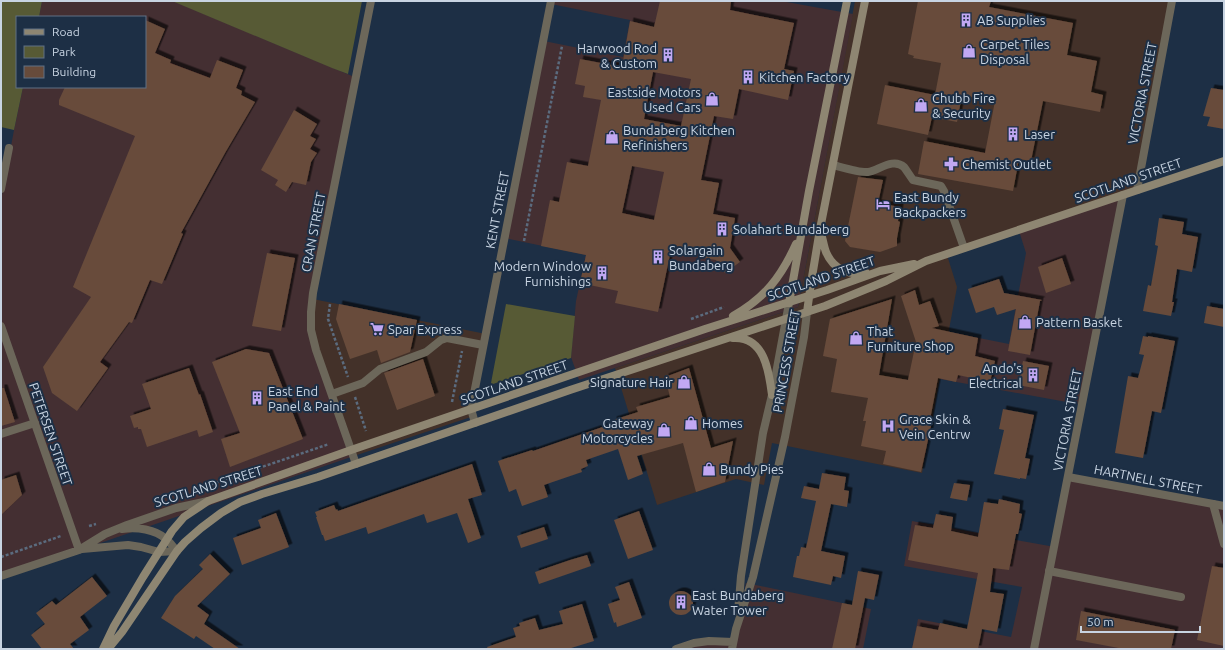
<svg xmlns="http://www.w3.org/2000/svg" width="1225" height="650" font-family="Ubuntu,sans-serif">
<defs>
<filter id="shadow"><feDropShadow dx="3.5" dy="-3.5" stdDeviation="0" flood-color="#0009"/></filter>
</defs>
<rect width="100%" height="100%" fill="#1d2f45"/>
<path fill="#433129" d="M855 1H1174L1138 191 947 255 957 287 922 473 772 443 764 485 736 479 657 505 615 368 798 307Z
M313 299 486 334 474 416 354 456 312 330Z"/>
<path fill="#442f32" d="M42 1H173L357 78 314 294 312 330 354 456 1 577V325H2L1 321V200L14 130 23 87H145V17H39Z
M552 1H781L853 14 798 307 579 380 571 357 576 301 586 255 505 238 544 41 623 57 630 20 551 4Z
M1124 196 1083 405 940 379 949 332 1009 344 1026 253 1019 231Z
M1068 477 1224 507V649H912L918 619 1011 637 1022 587 904 566 912 521 1055 547Z
M746 583 871 609 863 649H672L693 642 735 641Z"/>
<path fill="#575a35" d="M1 1H42L39 17H17V87H23L14 130 1 127Z
M172 1H362L348 74 332 68Z
M506 304 575 316 571 358 493 384 491 383Z"/>
<path fill="#674b3b" fill-rule="evenodd" filter="url(#shadow)" d="M660 1H731L730 10 794 23 784 69 794 71 788 100 739 89 733 119 714 116 701 180 719 183 713 214 735 218 730 248 740 262 725 273 716 260 704 258 706 252 672 245 658 312 615 303 618 291 580 283 586 255 541 246 550 200 559 202 567 162 588 166 601 100 583 97 585 86 575 84 580 59 622 67 630 21 654 27ZM653 72 691 79 681 126 644 119ZM632 166 664 172 654 220 622 213Z
M918 1H991L989 7 1073 23 1067 55 1097 61 1091 92 1103 95 1100 112 1043 101 1031 161 1019 159 1013 191 918 174 924 141 985 153 995 101 962 95 957 122 932 117 928 135 877 124 885 85 935 95 941 63 913 58 914 56 908 54Z
M145 20 165 29 155 53 171 60 170 63 210 78 217 60 243 70 236 88 242 91 241 95 255 102 225 153 181 233 183 234 162 284 150 280 132 323 129 322 100 362 108 368 77 411 52 393 43 367 91 297 73 287 135 136 59 105V100L65 87H145Z
M1211 88 1224 90V129L1207 126 1210 117 1203 116Z
M294 110 317 124 310 136 316 139 310 149 317 153 311 162 306 185 292 182 286 192 275 185 278 180 261 170Z
M858 177 883 180 878 203 900 207 898 221 900 222 897 238V246L880 252 850 247 845 241Z
M1159 218 1184 222 1182 234 1198 237 1192 272 1177 269 1172 302H1174L1171 316 1143 311 1148 285 1151 286 1158 246 1155 245Z
M267 253 295 258 281 331 252 326Z
M1062 258 1071 284 1046 293 1038 267Z
M999 279 1004 293 1042 300 1040 301 1030 355 1008 351 1016 309 997 315 994 307 976 313 968 289Z
M915 290 919 305 930 301 939 326 932 328 978 338 975 356 995 361 990 382 958 375 956 382 938 378 929 425 931 426 921 472 883 464 886 451 861 446 866 421H863L868 398 831 392 837 359 823 356 830 319 892 299 879 375 908 380 916 342 901 296Z
M339 304 417 320 410 352 381 363 377 350 350 359 336 319Z
M1207 306 1224 309V327L1204 323Z
M1143 336 1148 337V336L1175 341 1161 413 1152 411 1143 458 1115 453 1128 376 1138 378 1144 355 1139 354Z
M246 349 269 353 303 439 230 467 221 439 240 433 212 362Z
M423 359 435 396 397 410 384 373Z
M1023 361 1049 366 1044 390 1018 385Z
M189 368 199 395 200 394 213 432 199 437 197 430 147 447 141 429H138V427L134 428 130 416 151 409 142 384Z
M689 368 711 448 733 441 725 482 696 492 683 443 637 456 643 474 628 480 618 449 586 460 588 466 581 469 582 472 544 485 548 497 522 506 516 489 509 492 498 461 532 450 533 451 614 423 613 420 638 412 636 407 670 397 665 377Z
M1 388H4L15 422 1 426Z
M1003 409 1034 415 1025 458 1030 459 1026 479 1020 478V479L994 474 1004 430 999 429Z
M472 464 482 495 468 499 481 538 468 543 457 513 427 523 424 514 368 534 366 527 325 541 323 535H322L316 517H317L315 512 334 505 336 510 337 509 338 511Z
M822 473 846 477 844 490 849 491 847 507 831 504 821 551 845 556 841 578 833 576 831 585 793 577 797 556H799L801 547 806 548 816 501 801 498 804 486 819 489Z
M16 475 22 495 1 515V480Z
M954 483 970 485 967 501 950 498Z
M999 499 1020 504 1019 513 1022 514 1018 534H1016L1009 570 993 568 990 592 1004 594 997 632 982 629 978 649H912L917 626 938 630 940 623 967 629 978 573 908 560 915 525 933 528 936 514 953 517 951 531 978 537 984 502 998 504Z
M639 511 653 550 628 559 614 520Z
M276 513 289 547 242 565 233 538 261 528 258 520Z
M544 527 548 539 521 548 517 536Z
M210 554 230 574 197 606 209 615 204 624 240 649H215L196 636 194 639 161 618 175 596 203 569 199 565Z
M587 555 591 566 539 584 535 572 570 560Z
M1212 566 1224 568V646L1197 640Z
M858 571 879 575 874 600 865 598 855 649H832L842 603 852 605Z
M92 577 107 596 80 617 89 630 70 644 74 649H42L31 635 45 624 36 613 52 601 56 605Z
M629 582 642 618 617 627 616 622 614 623 608 604 620 600 615 587Z
M669 603a12 12 0 1 1 24 0a12 12 0 1 1-24 0Z
M582 604 594 641 568 649H488L487 647 516 637 513 628 520 626 519 623 535 618 539 630 563 624 559 611Z
M1081 611 1175 630 1171 649H1124L1076 640Z"/>
<g fill="none" stroke-linecap="round" stroke-linejoin="round">
<path stroke="#5b6b7e" stroke-width="2.5" stroke-dasharray="3 2" stroke-linecap="butt" d="M524 241 562 46
M330 304 328 319 348 377
M691 319 724 307
M355 397 366 431
M452 402 462 351
M192 491 329 444
M89 526 96 524
M1 557 61 536"/>
<path stroke="#6c675a" stroke-width="8" d="M833 165C841 167 860 173 868 172 878 171 893 157 904 167 907 171 910 176 913 180L941 186 944 191 964 248
M332 394 363 383 380 369 426 352 441 340 447 338 483 345
M1 434 35 423
M1213 504 1224 544
M1049 571 1181 597"/>
<path stroke="#6c675a" stroke-width="8" d="M1 189 9 148
M1137 190 1172 1
M1 326 79 550
M475 423 471 409 551 1
M356 464 316 350 311 330V312L313 293 371 1
M1068 477 1224 506
M122 529C137 527 155 529 166 539 170 542 173 547 177 551
M82 549 128 545 141 547 159 552 177 551
M1 576 79 550 105 534 127 525 176 508 208 501
M738 612 741 576 763 433 772 395 789 303
M676 649 694 643 709 641 733 642
M732 649 736 629 753 577 785 437 804 337 807 312
M1034 649 1123 195"/>
<path stroke="#8e8672" stroke-width="8" d="M821 233C823 240 824 247 826 252 833 269 849 276 866 273
M789 303 809 191 847 1
M807 312 811 283 820 229 865 1
M733 316C765 298 781 277 796 244
M733 338C765 336 769 372 772 395
M103 649 114 626 143 577 172 531 184 517 208 501 351 450 705 329 827 290 880 271 914 264
M108 649 122 632 177 551 185 542 201 528 221 513 240 502 262 494 318 477 570 390 825 306 886 281 926 261 1224 161"/>
</g>
<defs>
<g id="building-bare" transform="scale(1.08)"><path d="M-4-6H4V6H1V3H-1V6H-4ZM-2.5-4.3h1.7v1.8h-1.7ZM.8-4.3h1.7v1.8H.8ZM-2.5-1h1.7V.8h-1.7ZM.8-1h1.7V.8H.8Z" fill="#c1a8f3" stroke="#1d2f45" stroke-width="2.5" paint-order="stroke"/></g>
<g id="shop-bare" transform="scale(1.08)"><path d="M-5-2.5h2.3a2.7 3.5 0 0 1 5.4 0H5L5.5 6h-11ZM-1.5-2.5h3a1.5 2.3 0 0 0-3 0Z" fill="#c1a8f3" stroke="#1d2f45" stroke-width="2.5" paint-order="stroke"/></g>
<g id="pharmacy-bare" transform="scale(1.08)"><path d="M-2-6h4v4h4v4h-4v4h-4v-4h-4v-4h4Z" fill="#c1a8f3" stroke="#1d2f45" stroke-width="2.5" paint-order="stroke"/></g>
<g id="hotel-bare" transform="scale(1.08)"><path d="M-6-4.5h1.5V1H6V5H4.5V3h-9V5H-6ZM-4 0a1.8 1.8 0 1 1 3.6 0ZM.5 0V-2.5h3Q6-2.5 6 0Z" fill="#c1a8f3" stroke="#1d2f45" stroke-width="2.5" paint-order="stroke"/></g>
<g id="supermarket-bare" transform="scale(1.08)"><path d="M-6-5.5h2.5l.6 2H6L4.5 2H-2.5L-4.4-4H-6ZM-1.5 3.2a1.3 1.3 0 1 0 .1 0ZM3 3.2a1.3 1.3 0 1 0 .1 0Z" fill="#c1a8f3" stroke="#1d2f45" stroke-width="2.5" paint-order="stroke"/></g>
<g id="hospital-bare" transform="scale(1.08)"><path d="M-5-5h3v3.5h4V-5h3V5h-3V1.5h-4V5h-3Z" fill="#c1a8f3" stroke="#1d2f45" stroke-width="2.5" paint-order="stroke"/></g>
</defs>
<g fill-rule="evenodd">
<use href="#building-bare" x="966" y="20"/>
<use href="#shop-bare" x="969" y="51"/>
<use href="#building-bare" x="668" y="55"/>
<use href="#building-bare" x="748" y="77"/>
<use href="#shop-bare" x="712" y="99"/>
<use href="#shop-bare" x="921" y="105"/>
<use href="#building-bare" x="1013" y="134"/>
<use href="#shop-bare" x="612" y="137"/>
<use href="#pharmacy-bare" x="951" y="164"/>
<use href="#hotel-bare" x="883" y="204"/>
<use href="#building-bare" x="722" y="229"/>
<use href="#building-bare" x="658" y="257"/>
<use href="#building-bare" x="602" y="273"/>
<use href="#shop-bare" x="1025" y="322"/>
<use href="#supermarket-bare" x="377" y="329"/>
<use href="#shop-bare" x="856" y="338"/>
<use href="#building-bare" x="1033" y="375"/>
<use href="#shop-bare" x="684" y="382"/>
<use href="#building-bare" x="257" y="398"/>
<use href="#shop-bare" x="691" y="423"/>
<use href="#hospital-bare" x="888" y="426"/>
<use href="#shop-bare" x="664" y="430"/>
<use href="#shop-bare" x="709" y="469"/>
<use href="#building-bare" x="681" y="602"/>
</g>
<g text-anchor="middle" stroke-width="4" stroke-linejoin="round" paint-order="stroke">
<g font-size="13" fill="#c8d4e2" stroke="#1d2f45" text-anchor="start">
<text x="977" y="25">AB Supplies</text>
<text x="980" y="49">Carpet Tiles<tspan x="980" dy="15">Disposal</tspan></text>
<text x="657" y="53" text-anchor="end">Harwood Rod<tspan x="657" dy="15">&amp; Custom</tspan></text>
<text x="759" y="82">Kitchen Factory</text>
<text x="701" y="97" text-anchor="end">Eastside Motors<tspan x="701" dy="15">Used Cars</tspan></text>
<text x="932" y="103">Chubb Fire<tspan x="932" dy="15">&amp; Security</tspan></text>
<text x="623" y="135">Bundaberg Kitchen<tspan x="623" dy="15">Refinishers</tspan></text>
<text x="1024" y="139">Laser</text>
<text x="962" y="169">Chemist Outlet</text>
<text x="894" y="202">East Bundy<tspan x="894" dy="15">Backpackers</tspan></text>
<text x="733" y="234">Solahart Bundaberg</text>
<text x="669" y="255">Solargain<tspan x="669" dy="15">Bundaberg</tspan></text>
<text x="591" y="271" text-anchor="end">Modern Window<tspan x="591" dy="15">Furnishings</tspan></text>
<text x="1036" y="327">Pattern Basket</text>
<text x="388" y="334">Spar Express</text>
<text x="867" y="336">That<tspan x="867" dy="15">Furniture Shop</tspan></text>
<text x="1022" y="373" text-anchor="end">Ando's<tspan x="1022" dy="15">Electrical</tspan></text>
<text x="673" y="387" text-anchor="end">Signature Hair</text>
<text x="268" y="396">East End<tspan x="268" dy="15">Panel &amp; Paint</tspan></text>
<text x="899" y="424">Grace Skin &amp;<tspan x="899" dy="15">Vein Centrw</tspan></text>
<text x="653" y="428" text-anchor="end">Gateway<tspan x="653" dy="15">Motorcycles</tspan></text>
<text x="702" y="428">Homes</text>
<text x="720" y="474">Bundy Pies</text>
<text x="692" y="600">East Bundaberg<tspan x="692" dy="15">Water Tower</tspan></text>
</g>
<g font-size="13" fill="#c8d4e2" stroke="#1d2f45">
<text transform="translate(1142 93) rotate(-79)" y="5">VICTORIA STREET</text>
<text transform="translate(1128 180) rotate(-19)" y="5">SCOTLAND STREET</text>
<text transform="translate(497 210) rotate(-79)" y="5">KENT STREET</text>
<text transform="translate(313 232) rotate(-79)" y="5">CRAN STREET</text>
<text transform="translate(821 278) rotate(-19)" y="5">SCOTLAND STREET</text>
<text transform="translate(786 361) rotate(-80)" y="5">PRINCESS STREET</text>
<text transform="translate(514 382) rotate(-19)" y="5">SCOTLAND STREET</text>
<text transform="translate(1067 420) rotate(-79)" y="5">VICTORIA STREET</text>
<text transform="translate(51 434) rotate(71)" y="5">PETERSEN STREET</text>
<text transform="translate(1148 479) rotate(11)" y="5">HARTNELL STREET</text>
<text transform="translate(208 486) rotate(-17)" y="5">SCOTLAND STREET</text>
</g>
</g>
<rect width="1225" height="650" fill="none" stroke="#c8d4e2" stroke-width="4"/>
<rect x="16" y="16" width="130" height="72" fill="#1d2f45" stroke="#617184"/>
<rect x="24" y="29" width="20" height="6" fill="#8e8672" stroke="#617184"/>
<text x="52" y="36" font-size="12" fill="#c8d4e2">Road</text>
<rect x="24" y="46" width="20" height="12" fill="#575a35" stroke="#617184"/>
<text x="52" y="56" font-size="12" fill="#c8d4e2">Park</text>
<rect x="24" y="66" width="20" height="12" fill="#674b3b" stroke="#617184"/>
<text x="52" y="76" font-size="12" fill="#c8d4e2">Building</text>
<path d="M1081 626v6h119v-6" fill="none" stroke="#c8d4e2" stroke-width="2"/>
<text x="1087" y="626" font-size="12" fill="#c8d4e2" stroke="#1d2f45" stroke-width="3" paint-order="stroke">50 m</text>
</svg>
